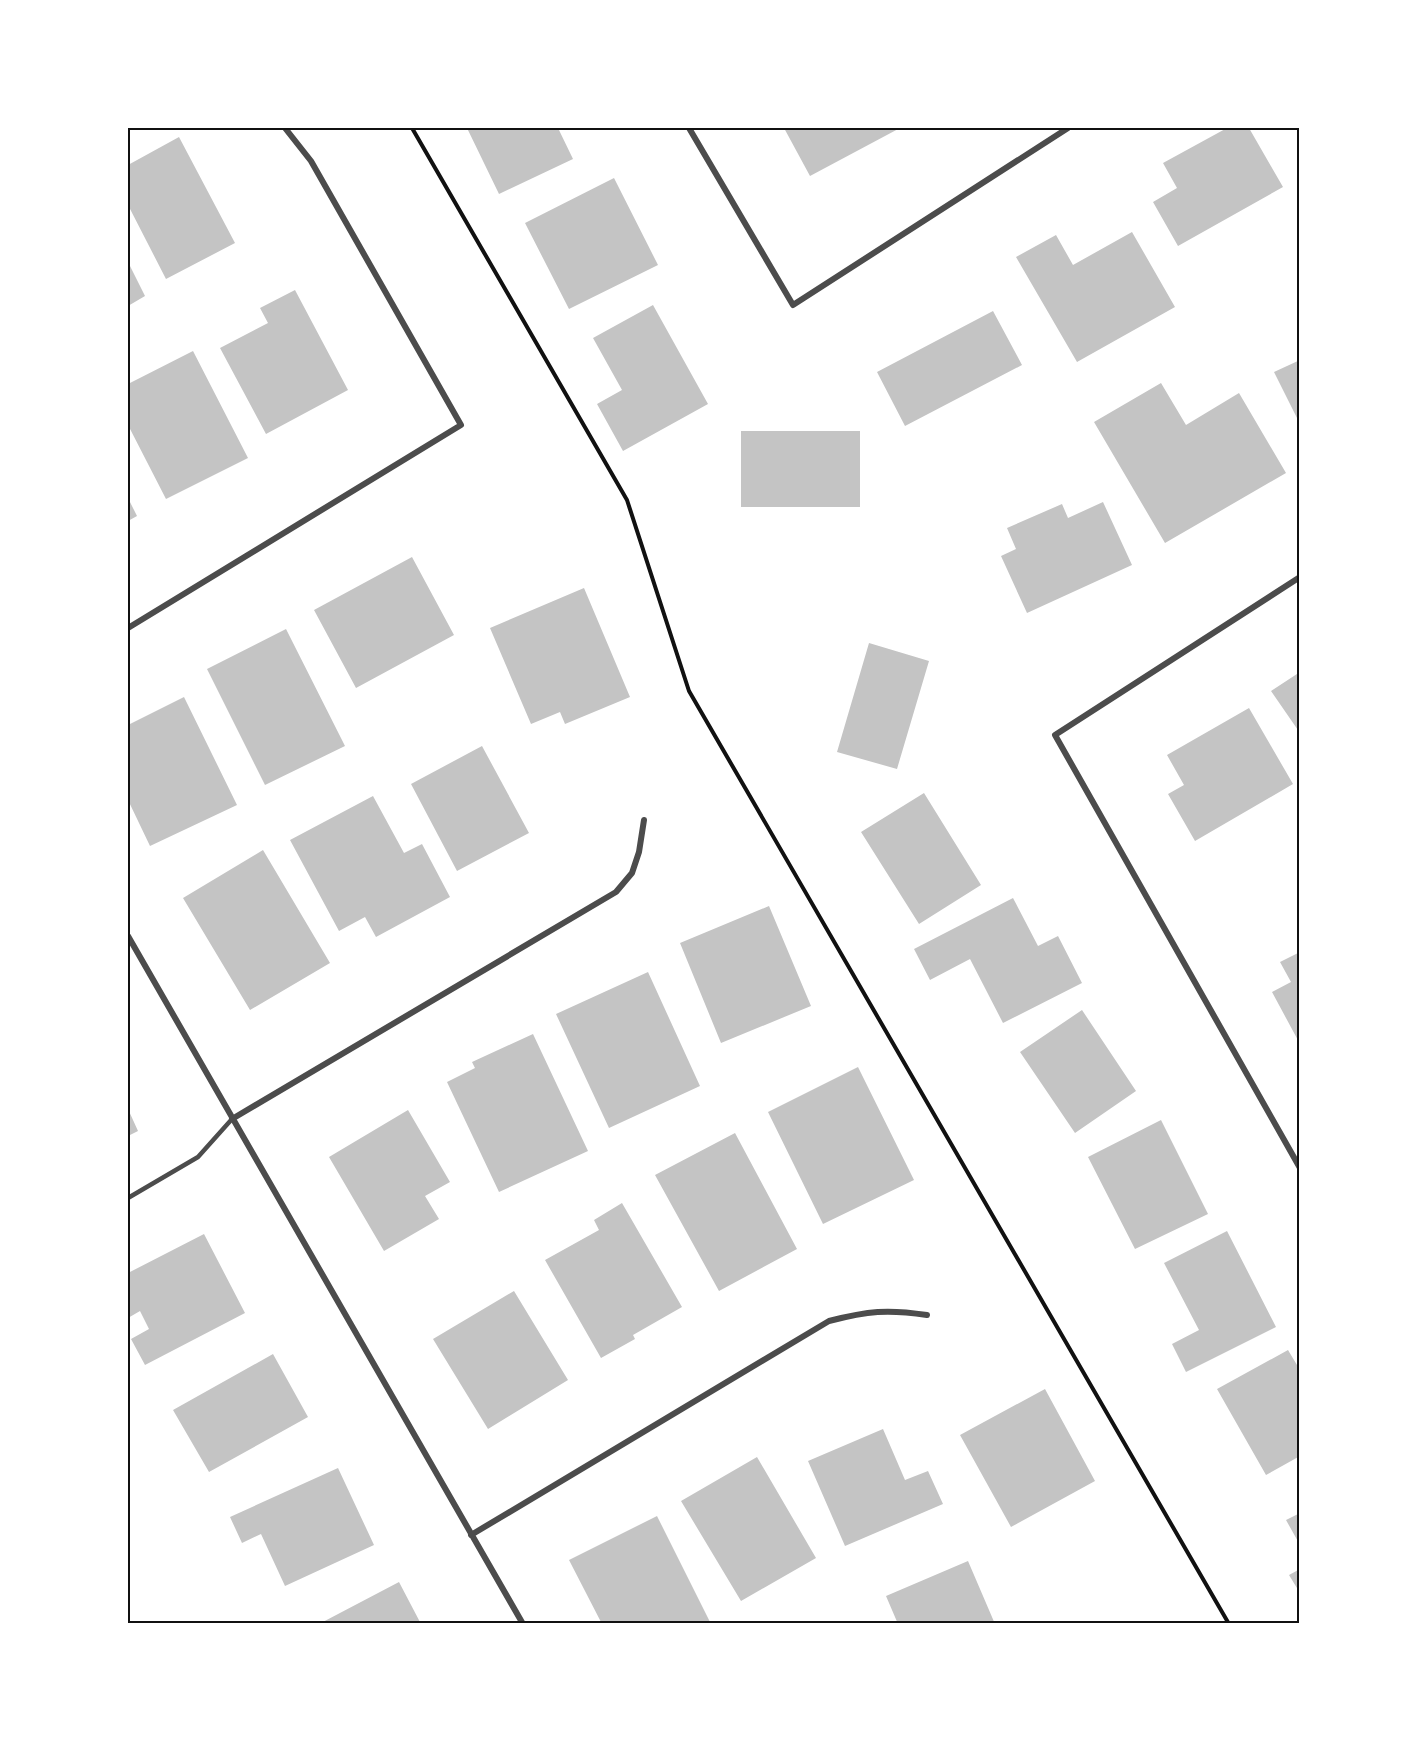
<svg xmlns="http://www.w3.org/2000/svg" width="1427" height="1751" font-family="'Nunito Sans',sans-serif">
<rect width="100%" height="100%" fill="#fff"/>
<path fill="#c4c4c4" d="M467 128H558L573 159 499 194Z
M784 128H900L810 176Z
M1227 128H1249L1283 187 1178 246 1153 202 1177 188 1163 163Z
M179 137 235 243 166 279 128 205V165Z
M614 178 658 265 569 309 525 223Z
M1132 232 1175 307 1077 362 1016 257 1056 235 1073 265Z
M128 262 145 296 128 306Z
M295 290 348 390 266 434 220 348 268 323 260 308Z
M653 305 708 404 623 451 597 404 622 390 593 338Z
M993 311 1022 365 905 426 877 372Z
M193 351 248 458 166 499 128 425V384Z
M1300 360V424L1274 372Z
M1161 383 1186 425 1239 393 1286 473 1165 543 1094 422Z
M741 431H860V507H741Z
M128 498 137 516 128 521Z
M1103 502 1132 565 1027 613 1001 556 1016 549 1007 528 1062 504 1068 518Z
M412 557 454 635 356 688 314 610Z
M584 588 630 697 565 724 560 712 531 724 490 628Z
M286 629 345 746 265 785 207 669Z
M869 643 929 661 897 769 837 752Z
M1300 672V733L1271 691Z
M184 697 237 805 150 846 128 800V725Z
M1249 708 1293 784 1195 841 1168 794 1184 785 1167 755Z
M482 746 529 833 457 871 411 784Z
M924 793 981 885 919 924 861 832Z
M373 796 404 853 422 844 450 897 376 937 365 917 339 931 290 840Z
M263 850 330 963 250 1010 183 898Z
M1013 898 1038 946 1058 936 1082 983 1003 1023 970 959 930 980 914 949Z
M769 906 811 1006 721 1043 680 943Z
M1300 952V1044L1272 992 1291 982 1280 962Z
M648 972 700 1086 609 1128 556 1014Z
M1082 1010 1136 1091 1075 1133 1020 1052Z
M533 1034 588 1151 499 1192 447 1082 475 1068 472 1062Z
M858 1067 914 1180 823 1224 768 1112Z
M128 1109 138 1131 128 1136Z
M408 1110 450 1182 425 1196 439 1219 384 1251 329 1157Z
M1161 1120 1208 1214 1135 1249 1088 1157Z
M735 1133 797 1249 719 1291 655 1175Z
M622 1203 682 1307 633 1335 635 1339 601 1358 545 1260 599 1230 594 1220Z
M1227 1231 1276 1327 1186 1372 1172 1344 1199 1330 1164 1263Z
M204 1234 245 1313 145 1365 131 1339 149 1329 140 1311 128 1318V1273Z
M514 1291 568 1380 488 1429 433 1339Z
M1288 1350 1300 1370V1456L1266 1475 1217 1389Z
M273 1354 308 1417 209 1472 173 1410Z
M1045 1389 1095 1481 1011 1527 960 1435Z
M883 1429 905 1480 928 1471 943 1504 845 1546 808 1461Z
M757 1457 816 1558 741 1601 681 1501Z
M338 1468 374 1545 285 1586 261 1534 242 1543 230 1517Z
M1300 1513V1545L1286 1520Z
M657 1516 711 1624H602L569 1560Z
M968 1561 995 1624H898L886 1596Z
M1300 1569V1593L1289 1575Z
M399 1582 421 1624H319Z"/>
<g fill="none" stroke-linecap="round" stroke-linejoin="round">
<path stroke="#111" stroke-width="4" d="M412 128 627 500 689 691 1229 1624"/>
<path stroke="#4c4c4c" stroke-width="4.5" d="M128 1198 198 1157 232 1119"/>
<path stroke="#4c4c4c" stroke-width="6" d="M689 128 793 305 1068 128
M1300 577 1055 735 1300 1168
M128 628 461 425 311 161 285 128
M128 936 523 1624
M232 1119 616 892 632 873 639 852 644 820
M471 1535 829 1321C868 1311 887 1309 927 1315"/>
</g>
<rect width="1427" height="1751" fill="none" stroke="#ffffff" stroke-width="258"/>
<rect x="129" y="129" width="1169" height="1493" fill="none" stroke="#111" stroke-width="2"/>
</svg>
